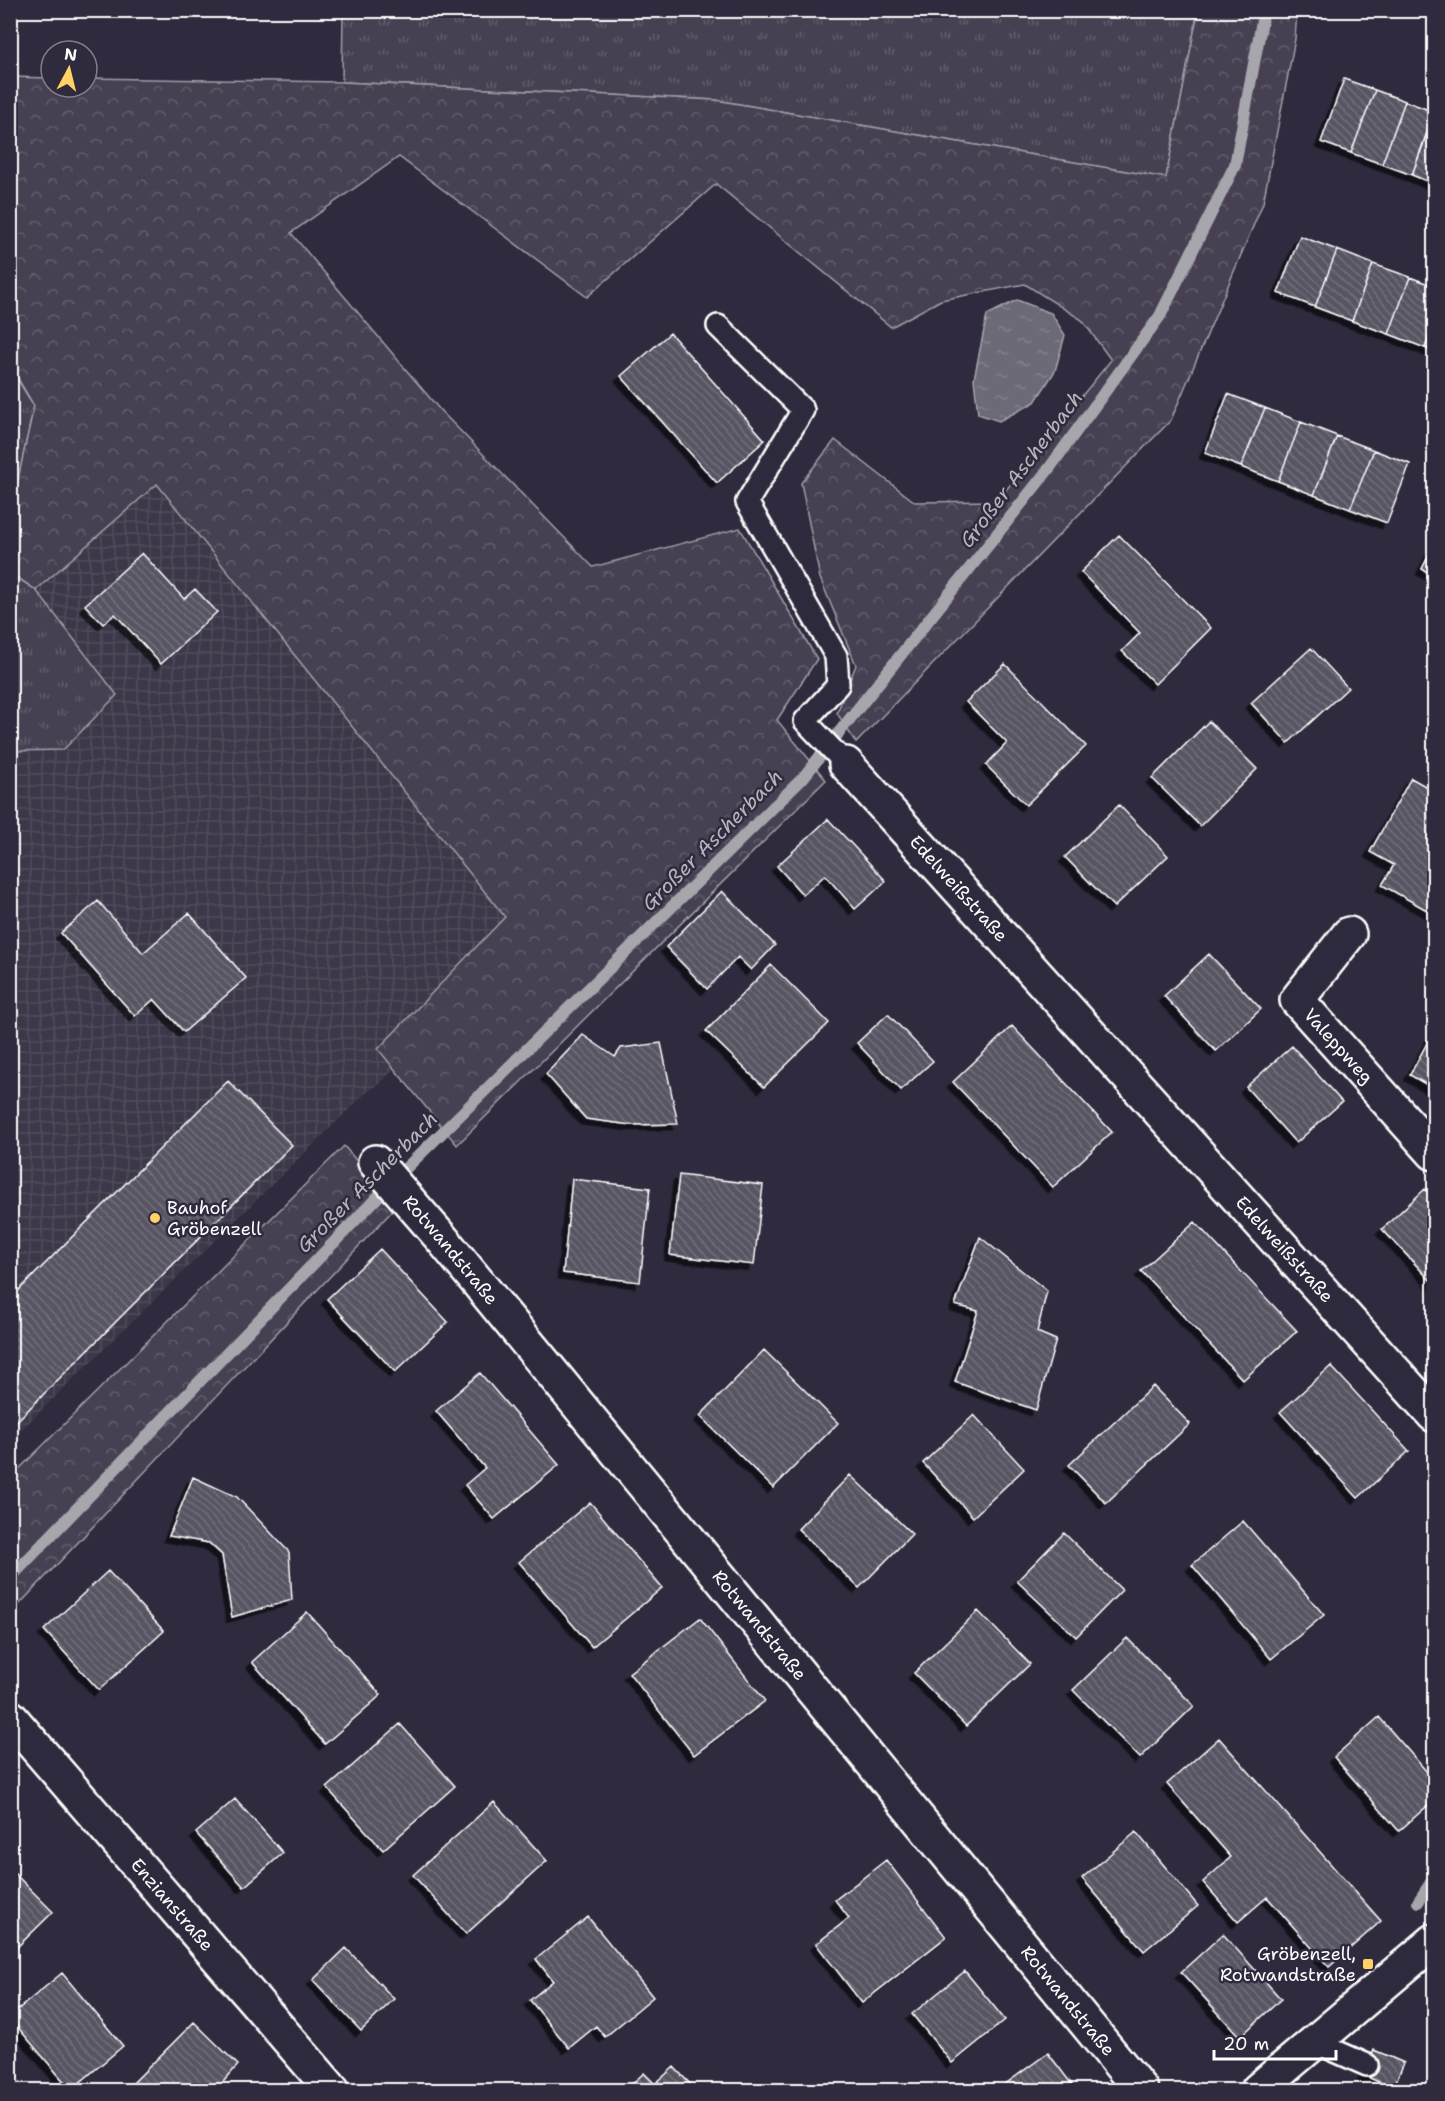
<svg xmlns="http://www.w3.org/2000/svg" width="1445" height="2101" font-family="'Shantell Sans',sans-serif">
<defs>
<pattern id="industrial-grid" width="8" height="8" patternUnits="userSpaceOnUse" patternTransform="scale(1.5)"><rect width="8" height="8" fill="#3c3749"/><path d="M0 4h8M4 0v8" fill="none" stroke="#504b5b"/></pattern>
<pattern id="grass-tufts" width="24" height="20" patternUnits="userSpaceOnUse" patternTransform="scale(1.5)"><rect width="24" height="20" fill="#464152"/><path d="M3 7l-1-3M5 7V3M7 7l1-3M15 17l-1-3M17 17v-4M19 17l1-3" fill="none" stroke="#625e6c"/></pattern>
<pattern id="forest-crowns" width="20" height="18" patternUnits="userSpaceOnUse" patternTransform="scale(1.5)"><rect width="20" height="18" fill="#464152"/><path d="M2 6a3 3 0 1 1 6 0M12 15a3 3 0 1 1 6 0" fill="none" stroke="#625e6c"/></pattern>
<pattern id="water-ripples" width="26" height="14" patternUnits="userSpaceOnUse" patternTransform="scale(1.5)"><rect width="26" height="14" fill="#6d6a77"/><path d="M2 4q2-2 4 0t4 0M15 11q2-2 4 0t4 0" fill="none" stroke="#83808b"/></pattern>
<pattern id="building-back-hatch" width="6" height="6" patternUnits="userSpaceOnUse" patternTransform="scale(1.5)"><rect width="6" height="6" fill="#595564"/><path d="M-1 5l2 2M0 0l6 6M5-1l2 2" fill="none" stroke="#726e7b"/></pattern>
<filter id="shadow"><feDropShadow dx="-5.5" dy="5.5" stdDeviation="0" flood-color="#0009"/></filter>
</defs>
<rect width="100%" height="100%" fill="#2f2a3d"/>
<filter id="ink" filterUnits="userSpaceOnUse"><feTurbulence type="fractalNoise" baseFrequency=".0167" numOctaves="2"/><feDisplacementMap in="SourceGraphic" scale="12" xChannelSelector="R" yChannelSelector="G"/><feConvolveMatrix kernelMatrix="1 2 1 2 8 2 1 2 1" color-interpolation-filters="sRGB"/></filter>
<g filter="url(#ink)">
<path fill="url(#industrial-grid)" d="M157 484 505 918 378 1049 394 1069 381 1083 365 1094 11 1440V751L63 750 117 695 36 590Z"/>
<path fill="url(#grass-tufts)" stroke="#a2a0a8" stroke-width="1.5" d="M343 11H1198L1166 178 716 100 342 82Z
M10 367 34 406 11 511H10Z
M10 573 36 590 117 695 63 750 11 751Z"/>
<path fill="url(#forest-crowns)" stroke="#a2a0a8" stroke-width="1.5" d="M1198 11H1297L1295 39 1263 203 1171 420 856 743 837 713 856 665 820 578 801 483 835 440 915 502 997 501 1111 360 1082 320 1025 284 941 300 891 327 716 184 587 297 399 157 291 233 440 410 593 567 740 528 817 659 777 720 826 780 457 1145 378 1049 505 917 157 484 36 590 11 573V511L34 406 11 367 10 77 51 78V87H87V78L342 82 716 100 1166 178Z
M344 1146 396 1207 11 1613V1477Z"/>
<path fill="url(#water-ripples)" stroke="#a7a6ad" stroke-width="1.5" d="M1017 300 1051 313 1065 335 1055 371 1035 402 999 421 978 414 974 379 987 315Z"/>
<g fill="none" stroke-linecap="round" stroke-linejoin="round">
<path stroke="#a7a6ad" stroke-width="12" d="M10 1578 399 1175 802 779 1048 470 1160 316 1235 165 1264 10
M1418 1902 1434 1878"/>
</g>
<path fill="url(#building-back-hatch)" stroke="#fff" stroke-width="1.5" filter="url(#shadow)" d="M1344 79 1375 90 1351 153 1321 142Z
M1375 90 1405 101 1382 164 1351 153Z
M1405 101 1434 112 1412 175 1382 164Z
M1434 115V184L1412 175Z
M1300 236 1337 250 1315 307 1278 293Z
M1337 250 1373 264 1352 321 1315 307Z
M1373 264 1410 277 1389 334 1352 321Z
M1410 277 1434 286V323L1425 348 1389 334Z
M1434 323V352L1425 348Z
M670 333 765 440 717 483 621 376Z
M1228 394 1265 408 1241 467 1205 453Z
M1265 408 1301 422 1278 481 1241 467Z
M1301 422 1337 436 1314 495 1278 481Z
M1337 436 1374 450 1350 509 1314 495Z
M1374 450 1410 464 1387 523 1350 509Z
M1119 535 1211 628 1155 684 1122 651 1140 633 1081 572Z
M1434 545V576L1422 569Z
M142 553 184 599 195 589 217 612 161 664 115 614 103 624 85 605Z
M1311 648 1348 688 1288 743 1251 703Z
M1005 664 1086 746 1026 805 986 765 1007 743 966 702Z
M1209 721 1257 769 1200 826 1152 778Z
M1411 778 1434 791V914L1382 885 1394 865 1370 852Z
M1119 805 1168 856 1114 907 1065 857Z
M828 819 886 881 855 909 825 875 803 895 777 866Z
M722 891 775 945 751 970 738 957 707 989 666 947Z
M98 901 143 953 189 913 246 978 184 1032 154 999 135 1016 61 933Z
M1209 954 1261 1009 1216 1051 1164 996Z
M771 965 829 1023 764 1087 706 1031Z
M888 1014 933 1061 901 1090 857 1043Z
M1012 1026 1112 1132 1053 1187 953 1082Z
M1434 1030V1089L1410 1075Z
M583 1035 615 1057 621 1048 661 1043 678 1124 631 1125 586 1119 546 1074Z
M1292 1046 1342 1102 1296 1143 1246 1087Z
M228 1081 292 1145 10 1428V1291L14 1295Z
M679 1175 763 1185 754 1265 670 1255Z
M572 1179 650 1188 640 1282 563 1273Z
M1425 1189 1434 1199V1284L1382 1229Z
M1195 1222 1297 1331 1243 1380 1141 1271Z
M980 1237 1047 1291 1037 1332 1056 1340 1036 1410 955 1382 978 1311 955 1305Z
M380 1249 448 1322 395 1372 327 1299Z
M764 1350 838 1423 773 1488 700 1416Z
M1331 1366 1409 1451 1358 1498 1280 1412Z
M480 1373 559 1465 494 1519 465 1485 485 1468 436 1411Z
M1153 1386 1190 1424 1106 1503 1069 1465Z
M974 1415 1024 1469 973 1517 923 1463Z
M850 1475 912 1534 859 1588 798 1529Z
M193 1477 237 1497 289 1552 292 1600 232 1617 222 1555 209 1543 169 1536Z
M590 1502 662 1588 592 1647 519 1562Z
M1243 1521 1324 1615 1271 1659 1192 1565Z
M1064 1533 1122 1590 1076 1637 1017 1581Z
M108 1571 164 1631 99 1690 44 1630Z
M978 1611 1030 1664 966 1726 914 1673Z
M307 1612 381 1695 325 1744 252 1662Z
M700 1618 765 1701 694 1755 629 1673Z
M1127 1638 1194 1706 1140 1758 1073 1690Z
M1379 1717 1434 1780V1800L1399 1831 1334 1757Z
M400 1724 455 1786 383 1850 327 1788Z
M1219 1738 1381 1921 1329 1967 1267 1897 1238 1922 1203 1882 1231 1857 1167 1784Z
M235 1799 283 1853 244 1887 196 1833Z
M494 1802 547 1861 466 1934 413 1875Z
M1136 1832 1198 1906 1144 1951 1082 1878Z
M886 1860 946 1937 862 2003 816 1944 849 1918 835 1900Z
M10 1869 53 1912 10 1954Z
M588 1917 653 1997 605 2037 596 2026 569 2048 530 2000 553 1981 536 1959Z
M1223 1934 1281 1999 1240 2037 1181 1972Z
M346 1948 394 1999 361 2031 313 1980Z
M965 1971 1005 2020 952 2063 912 2014Z
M62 1973 123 2046 71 2090 10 2018V2016Z
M194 2022 238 2065 216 2090H126Z
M1374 2050 1404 2063 1393 2088 1363 2075Z
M1048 2053 1076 2090H997Z
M674 2067 696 2090H625L644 2073 655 2084Z"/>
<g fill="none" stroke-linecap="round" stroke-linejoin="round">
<g stroke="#fff" stroke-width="26">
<path id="service" d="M718 326 803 410 747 502 836 656 838 685 805 721 846 764
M1315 2042 1367 2065"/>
</g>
<g stroke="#fff" stroke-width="38">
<g id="minor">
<path id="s1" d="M846 764 1434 1415"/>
<path id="s2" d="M1349 934 1297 1000 1434 1153"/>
<path id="s3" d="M375 1162 443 1240 1141 2090"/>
<path id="s4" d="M10 1717 332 2090"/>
<path d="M1258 2090 1434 1941"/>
</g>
</g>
<use href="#service" stroke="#2f2a3d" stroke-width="21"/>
<use href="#minor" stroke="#2f2a3d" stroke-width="33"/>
</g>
</g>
<g fill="#ffd166" stroke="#2f2a3d" stroke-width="2">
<circle cx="155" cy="1218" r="6"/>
<rect x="1362" y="1958" width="12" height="12" rx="3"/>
</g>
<g text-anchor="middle" stroke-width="5" stroke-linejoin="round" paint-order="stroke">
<g font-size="18" fill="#fff" stroke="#2f2a3d">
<text dy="6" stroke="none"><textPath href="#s1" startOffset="168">Edelweißstraße</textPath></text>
<text dy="6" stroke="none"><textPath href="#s2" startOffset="146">Valeppweg</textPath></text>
<text dy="6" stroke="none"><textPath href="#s1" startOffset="654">Edelweißstraße</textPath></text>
<text dy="6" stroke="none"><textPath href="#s3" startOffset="116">Rotwandstraße</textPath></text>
<text dy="6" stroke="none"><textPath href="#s3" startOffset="602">Rotwandstraße</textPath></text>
<text dy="6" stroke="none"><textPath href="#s4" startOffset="248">Enzianstraße</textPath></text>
<text dy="6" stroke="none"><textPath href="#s3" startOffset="1088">Rotwandstraße</textPath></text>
</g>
<g font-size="18" fill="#fff" stroke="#2f2a3d" text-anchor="start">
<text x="167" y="1214">Bauhof<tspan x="167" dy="21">Gröbenzell</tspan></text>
<text x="1356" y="1960" text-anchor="end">Gröbenzell,<tspan x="1356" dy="21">Rotwandstraße</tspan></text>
</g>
<g font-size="20" font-style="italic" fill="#b6b4bb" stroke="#2f2a3d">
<text transform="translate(1021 469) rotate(-53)" y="7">Großer Ascherbach</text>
<text transform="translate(712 840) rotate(-45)" y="7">Großer Ascherbach</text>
<text transform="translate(367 1182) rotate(-45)" y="7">Großer Ascherbach</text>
</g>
</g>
<rect width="1445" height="2101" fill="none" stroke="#2f2a3d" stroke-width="36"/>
<rect x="18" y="18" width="1409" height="2065" fill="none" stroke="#fff" stroke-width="2" filter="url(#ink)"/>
<g transform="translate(69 69) rotate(7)"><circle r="28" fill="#2f2a3d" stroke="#827f8b" stroke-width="1.5"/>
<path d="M0-4.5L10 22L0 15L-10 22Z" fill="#ffd166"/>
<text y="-9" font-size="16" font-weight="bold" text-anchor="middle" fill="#ffffff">N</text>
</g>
<path d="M1214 2050v9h122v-9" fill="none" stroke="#ffffff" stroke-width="3"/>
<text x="1223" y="2050" font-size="18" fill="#ffffff" stroke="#2f2a3d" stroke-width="4.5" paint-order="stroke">20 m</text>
</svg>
